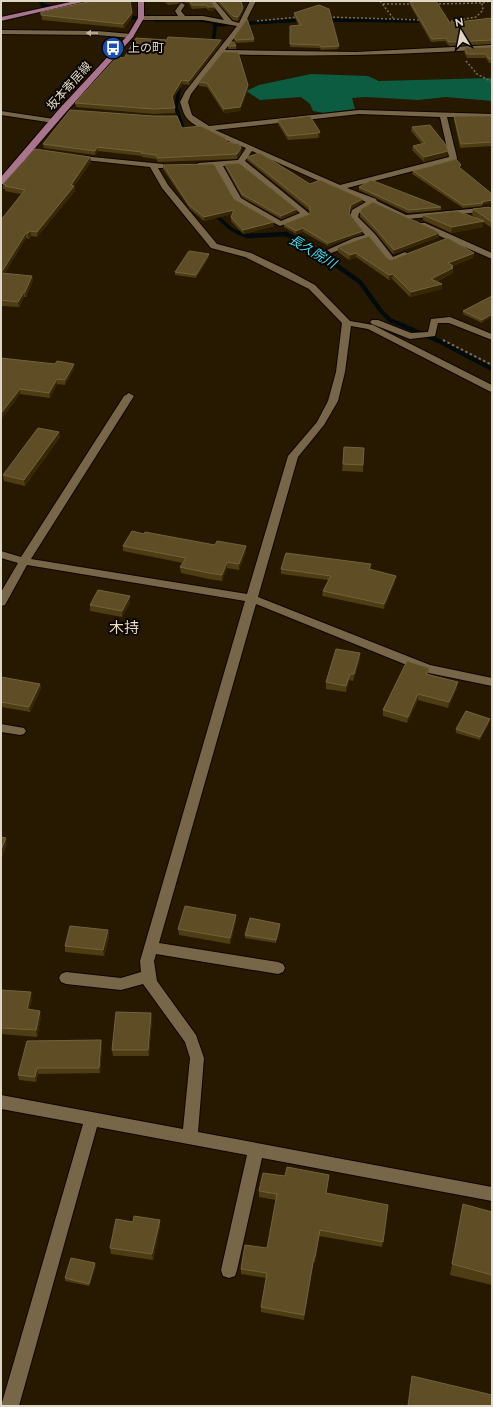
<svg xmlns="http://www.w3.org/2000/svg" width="493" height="1407" font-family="Raleway,'Noto Sans JP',sans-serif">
<rect width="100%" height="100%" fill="#261900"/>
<path fill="#0c5c41" d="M311 74 368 76 379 81 492 78V101L446 97 418 100 366 97 352 98 355 109 324 113 313 111 310 104 301 97 260 100 246 91 259 85Z"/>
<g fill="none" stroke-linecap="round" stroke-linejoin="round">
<path stroke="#010b0d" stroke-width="3.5" d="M40 1 43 5 57 9
M125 17 146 19
M155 20H200L214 22 215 28 211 60 202 63
M324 20 419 21
M215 25 303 20
M180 84 176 107 185 134
M212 212 231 229 241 234"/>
<path stroke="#010b0d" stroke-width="4.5" d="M239 233 247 236 286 234 312 248 360 282 381 311 390 320 441 342 492 369"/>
<g stroke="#0f0400" stroke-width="2">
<path id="minor" d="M214 1 216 2 232 21 239 23 250 1H256L244 25 225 50 356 52 492 45V49C402 55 312 57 222 54L191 94 188 102 192 115 209 126 359 110 492 114V118L447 117 457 158 456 160 347 188 376 199 377 201 406 215 492 207V211L407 219 372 205 359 213 358 217 375 234 393 257 405 252 409 255 391 263 388 262 369 239 334 252 331 253 327 250 354 238 365 235 350 217 352 210 366 202 252 151 245 161 310 214 280 226 235 202 215 166 199 167 195 165 199 163 238 160 246 148C231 142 194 129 186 117 183 113 182 107 180 102L185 92 237 26 203 20H141L138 18 141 16H178L175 11 180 4 182 3 185 5 181 11 185 16H203L224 20 211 3ZM359 114 440 117 449 157 340 185 215 130ZM239 164 300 213 281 221 241 198 223 166Z
M1 30 97 31 131 34 134 36 131 38 97 35 1 34Z
M1 111 54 119 58 121 54 123 1 115Z
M72 155 163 164V168H158L168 185 217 244 251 253 289 271 315 285 350 321 373 325 492 385V392L489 391 368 329 351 326 345 372 338 401 324 425 298 457 258 597 430 665 492 678V686L424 672 256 604 159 943 278 962 283 964 285 968 283 972 278 974 156 954 154 961 157 981 196 1035 204 1058 198 1132 492 1187V1201L262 1158 237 1270 235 1276 229 1278 223 1276 221 1270 247 1155 97 1127 19 1406H1L83 1124 1 1109V1095L183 1129 190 1058 185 1042 143 984 121 990 66 984 61 982 59 978 61 974 66 972 121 978 141 972 140 961 245 601 27 565 5 605 1 606V592L18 563 1 558V551L21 557 124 396 129 393 134 396 31 559 247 594 288 456 317 422 328 401 336 372 342 323 309 289 245 257 211 248 162 188 150 167 75 159 71 157Z
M419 223H425L492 253V259L419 227 418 225Z
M450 317 492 334V340L449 323H438L435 336 410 339 372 324 370 322 372 320H378L411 333 428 332 431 319Z
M1 724 24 728 26 731 24 734 20 735 1 732Z"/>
</g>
<g stroke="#0f0400" stroke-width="2">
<path id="major" d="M75 1H87L1 21V17Z
M138 1H144V18L133 37 66 112 4 184H1V177L60 108 128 35 138 18Z"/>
</g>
<path stroke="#796e59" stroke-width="1.5" stroke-dasharray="2 2" stroke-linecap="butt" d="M380 1 393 18
M383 4H412
M435 4 482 3 491 1
M329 17 420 20
M257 21 298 17
M447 22 476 17 483 10 482 3
M466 61 477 74 492 82"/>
<path stroke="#796e59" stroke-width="2" stroke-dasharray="2.5 2.5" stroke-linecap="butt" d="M443 340 492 365"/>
<use href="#minor" fill="#776748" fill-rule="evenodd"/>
<use href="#major" fill="#a9758e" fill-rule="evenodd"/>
</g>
<path fill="#4e3d12" d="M164 1H212L211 2 215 7V10L209 11 206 8 192 9 189 3 183 2 178 4 168 5Z
M216 1H241L243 8V11L238 21 233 20Z
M410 2 450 23 492 18V44L449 46 445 41 431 42 410 5Z
M41 12 132 13V17L124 28 42 20Z
M294 13 339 46 338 49 321 50 320 48 290 47V26H299L294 16Z
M234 37 254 39V42L236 43 234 40Z
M221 44 189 85 183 84 172 99 175 108V113L153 114 76 107 75 103 124 58Z
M228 46H236V49H228Z
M492 47V63H489L486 58H467L464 52 465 48Z
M223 52 248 89 240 111 224 113 207 87 199 86V82Z
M454 116H492V146L460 148 454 120Z
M278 120 320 132V136L318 138 288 140 278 124Z
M412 127 448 151 447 156 424 162 412 150 413 146 422 144 411 131Z
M182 128 227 142 241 153 237 159 158 162 156 159 142 157V156L98 151 95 155 44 148 43 144Z
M247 157 310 184 363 202 351 209 349 214 363 231 362 234 328 246 303 232 296 234 284 227V224L310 214V211L247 160Z
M91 162 74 186 75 191 37 237 31 236 29 239 26 238 5 273 32 276 33 281 26 297H24L19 307 1 306V220L21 194 5 191V189H3V184Z
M225 164 297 213 281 219 242 197 225 167Z
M163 165 234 199 274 222V226L243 234 231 221V217L232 214 204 221 190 209 163 169Z
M461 168 460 169 492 194 482 205V206L463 208 412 174 413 171Z
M359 187 441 207V210L408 213 359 190Z
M473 209H492V228L483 222V227L451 233 423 220V215L480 220 472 215Z
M360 212 437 231 439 237 393 254 376 233 360 217Z
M338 247 387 258 391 260 474 253 473 258 453 266V273L436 282 442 289 410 297 392 279 389 280 356 257 349 260 338 252Z
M209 257 196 278 175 275V272Z
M492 296 482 323 463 314V311Z
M1 358 74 369 65 385 57 384 50 398 20 394 2 418 1 417Z
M59 432 60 437 25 486 4 481 3 475Z
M344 447 363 465V472L342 471Z
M144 534 246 551 239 570 227 568 222 581 209 579 181 573 180 567 183 563 123 551V546Z
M371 564 370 570 396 576 395 581 384 609 322 596 323 591 328 580 281 574V569Z
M130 596V603L122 617 90 611V605Z
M360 659 353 681 349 680 346 692 326 689V682Z
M429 668 428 674 457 688 448 708 418 700 407 723 383 716V710Z
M1 677 40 684 41 689 30 712 1 707Z
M489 722 480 740 456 733V729Z
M236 921 230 944 179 935 178 929Z
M280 927 276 943 245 938V935Z
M108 930 109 937 104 956 65 952V946Z
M1 990 32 999 29 1010 41 1017 37 1037 1 1034Z
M151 1013 152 1019 149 1056H113L112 1050Z
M101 1040 102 1046 100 1073 38 1074 36 1082 19 1080 18 1075Z
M329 1175 326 1194 388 1205 382 1247 319 1236 315 1262H313L304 1320 261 1312V1307L266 1278 241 1274V1269L267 1248 276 1200 259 1197V1191L285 1176Z
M492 1212V1285L450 1275 461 1215Z
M160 1220V1226L153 1260 111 1254 110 1248 133 1222Z
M96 1266 89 1286 65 1281V1278Z"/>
<path fill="#372702" d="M178 1H183V2L178 4Z
M208 7H215V10L209 11Z
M243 8V11L238 21V17Z
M132 13V17L124 28 123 24Z
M221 40V44L189 85V81Z
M182 80 183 84 172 100V96Z
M248 85V89L240 111 224 113V109Z
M320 132V136L318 138V133Z
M97 147 98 151 95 155V151Z
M241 148V153L237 159V154Z
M448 151 447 156 424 162V157Z
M90 157 91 162 74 186 75 191 37 237V232L71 185Z
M363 199V202L351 209 349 217V213L351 205Z
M492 200V203L482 205 483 203 481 202Z
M297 209V213L281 219V216Z
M234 210V214L204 221V217Z
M484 221 483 227 451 233 452 227Z
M274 222V226L243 234V230Z
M303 228V232L296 234V231Z
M30 231 31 236 29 239 28 233Z
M363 231 362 234 328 246V243Z
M436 231H437V234L439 233V237L393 254 394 250Z
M26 233V238L2 278 1 273Z
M356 253V257L349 260 350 255Z
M474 253 473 258 453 266V273L430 284 431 279 448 263Z
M209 254V257L196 278V275Z
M393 274 392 279 389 280V275Z
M32 276 33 281 26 297 25 292Z
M442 284V289L410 297 411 292Z
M24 292V297L19 307 18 302Z
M492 314V317L482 323V320Z
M74 364V369L65 385V380Z
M57 379V384L50 398 49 393Z
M20 389V394L2 418V412Z
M59 432 60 437 25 486 24 480Z
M246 546V551L239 570V564Z
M227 562V568L222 581V575Z
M396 576 395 581 384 609V604Z
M130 596V603L122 617V611Z
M360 653V659L353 681 354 674Z
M350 674 349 680 346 692V686Z
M458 682 457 688 448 708 449 702Z
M40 684 41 689 30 712 29 707Z
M418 694V700L407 723 408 717Z
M490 719 489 722 480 740V737Z
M6 838 7 845 1 859V850Z
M236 915V921L230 944V938Z
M280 924V927L276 943V940Z
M108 930 109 937 104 956 103 950Z
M31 992 32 999 28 1016 27 1009Z
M40 1011 41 1017 37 1037 36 1030Z
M151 1013 152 1019 149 1056 148 1050Z
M101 1040 102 1046 100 1073 99 1068Z
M37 1068 38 1074 36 1082 35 1077Z
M160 1220V1226L153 1260 152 1254Z
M320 1230 319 1236 315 1262V1257Z
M314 1257 313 1262 304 1320V1315Z
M95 1263 96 1266 89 1286V1284Z"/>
<path fill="#5e4d25" stroke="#72633e" d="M92 1H130L132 13 123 24 41 15V12Z
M190 1H211L215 7H208L206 5H192Z
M219 1H241L243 8 238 17 233 16Z
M421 1H436L450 23 492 18V40L449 42 446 38 432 39 410 2Z
M319 5 329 9 339 46 321 47 320 45 290 44V26L301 25 294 13Z
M247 19 254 39 236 40 234 37Z
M168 37 221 40 189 81 182 80 172 96 175 108 153 109 75 103 117 57 124 58 136 38 167 40Z
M231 42H234L236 46H228Z
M492 47V59H489L486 54H467L465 48Z
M223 52H238L248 85 240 107 224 109 207 83 199 82Z
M70 110 153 116H177L182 128 201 126 225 138 227 142 239 144 241 148 237 154 158 158 156 155 141 153 142 152 97 147 95 151 43 144Z
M310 116 320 132 318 133 288 136 278 120Z
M454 116H492V142L461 144Z
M430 125 446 145 448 151 424 157 413 146 425 143 412 127Z
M35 149 90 157 71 185 74 186 37 232 30 231 28 233H26L1 273V220L25 190 5 186 6 185 3 184Z
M260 153 310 184 320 180 363 199 351 205 349 213 363 231 328 243 303 228 296 231 284 224 310 214V207L247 157Z
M456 159 461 165 459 167 492 194V200L481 202 483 203 463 205 413 171Z
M239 163 297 209 281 216 242 194 225 164Z
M214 164 234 199 274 222 243 230 231 217 234 210 204 217 189 205 163 165Z
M371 180 441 207 409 210 359 187Z
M373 202 437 231H436L439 233 394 250 376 229 360 212 361 209Z
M489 207 492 209V222L473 209Z
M457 211 484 221 452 227 423 215Z
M369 236 387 258 391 260 448 238 474 253 448 263 453 266 451 267 453 268 431 279 442 284 411 292 393 274 389 275 356 253 350 255 338 247Z
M189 251 209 254 196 275 175 272Z
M1 273 32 276 25 292H24L18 302 1 300Z
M492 296V314L482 320 463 311Z
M1 358 55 364 57 361 74 364 65 380 57 379 49 393 20 389 2 412H1Z
M38 428 59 432 24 480 3 475Z
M344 447 364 448 363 465 343 464Z
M132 531 144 534 145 532 215 545 217 541 246 546 239 564 227 562 222 575 209 573 180 567 186 558 123 546Z
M286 553 371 564 369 569 396 576 384 604 323 591 331 576 281 569Z
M98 590 130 596 122 611 90 605Z
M336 649 360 653 354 674H350L346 686 326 682Z
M407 661 429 668 426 674 458 682 449 702 418 694 408 717 383 710Z
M1 677 40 684 29 707 1 702Z
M466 711 490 719 480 737 456 729Z
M1 837 6 838 1 850Z
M185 906 236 915 230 938 178 929Z
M250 918 280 924 276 940 245 935Z
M70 926 108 930 103 950 65 946Z
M1 990 31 992 27 1009 40 1011 36 1030 1 1028Z
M116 1012 151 1013 148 1050H112Z
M101 1040 99 1068H37L35 1077 18 1075 27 1041Z
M287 1167 329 1175 326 1193 388 1205 383 1242 320 1230 315 1257H314L304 1315 261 1307 267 1273 241 1269 245 1245 267 1248 277 1194 259 1191 263 1173 285 1176Z
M463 1204 492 1212V1275L452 1264Z
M134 1216 160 1220 152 1254 110 1248 116 1219 133 1222Z
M71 1258 95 1263 89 1284 65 1278Z
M412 1376 492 1395V1406H408Z"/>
<defs><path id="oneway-solid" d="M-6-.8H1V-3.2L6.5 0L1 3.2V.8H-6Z"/></defs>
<use fill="#c0b6a1" href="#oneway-solid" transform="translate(92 33) rotate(-179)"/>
<defs>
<g id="bus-disc" transform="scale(1.15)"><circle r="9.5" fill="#1a4fb4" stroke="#0a0500"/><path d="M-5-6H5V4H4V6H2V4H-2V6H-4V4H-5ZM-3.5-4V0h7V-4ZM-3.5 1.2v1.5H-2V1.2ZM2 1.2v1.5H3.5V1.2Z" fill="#fff"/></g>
</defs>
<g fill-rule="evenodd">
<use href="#bus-disc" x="113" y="48"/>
</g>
<g text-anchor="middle" stroke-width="4" stroke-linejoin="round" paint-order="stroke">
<g font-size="12" fill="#e0d8c7" stroke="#0a0500" text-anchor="start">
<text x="128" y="52">上の町</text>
</g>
<g font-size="12" fill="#e0d8c7" stroke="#0a0500">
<text transform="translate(69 86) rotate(-48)" y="4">坂本寄居線</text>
</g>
<g font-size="13" font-style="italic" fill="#3ae6fe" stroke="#0a0500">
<text transform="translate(313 251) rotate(31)" y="5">長久院川</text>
</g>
<g font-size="15" fill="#efddbb" stroke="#0a0500">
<text x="124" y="633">木持</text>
</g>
</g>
<rect width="493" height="1407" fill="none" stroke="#e0d8c7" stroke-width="4"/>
<g transform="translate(461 32) rotate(350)" stroke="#0a0500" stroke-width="3" paint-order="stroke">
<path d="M0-3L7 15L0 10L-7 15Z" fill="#e0d8c7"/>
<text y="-6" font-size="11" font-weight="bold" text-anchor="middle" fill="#e0d8c7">N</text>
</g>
</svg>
